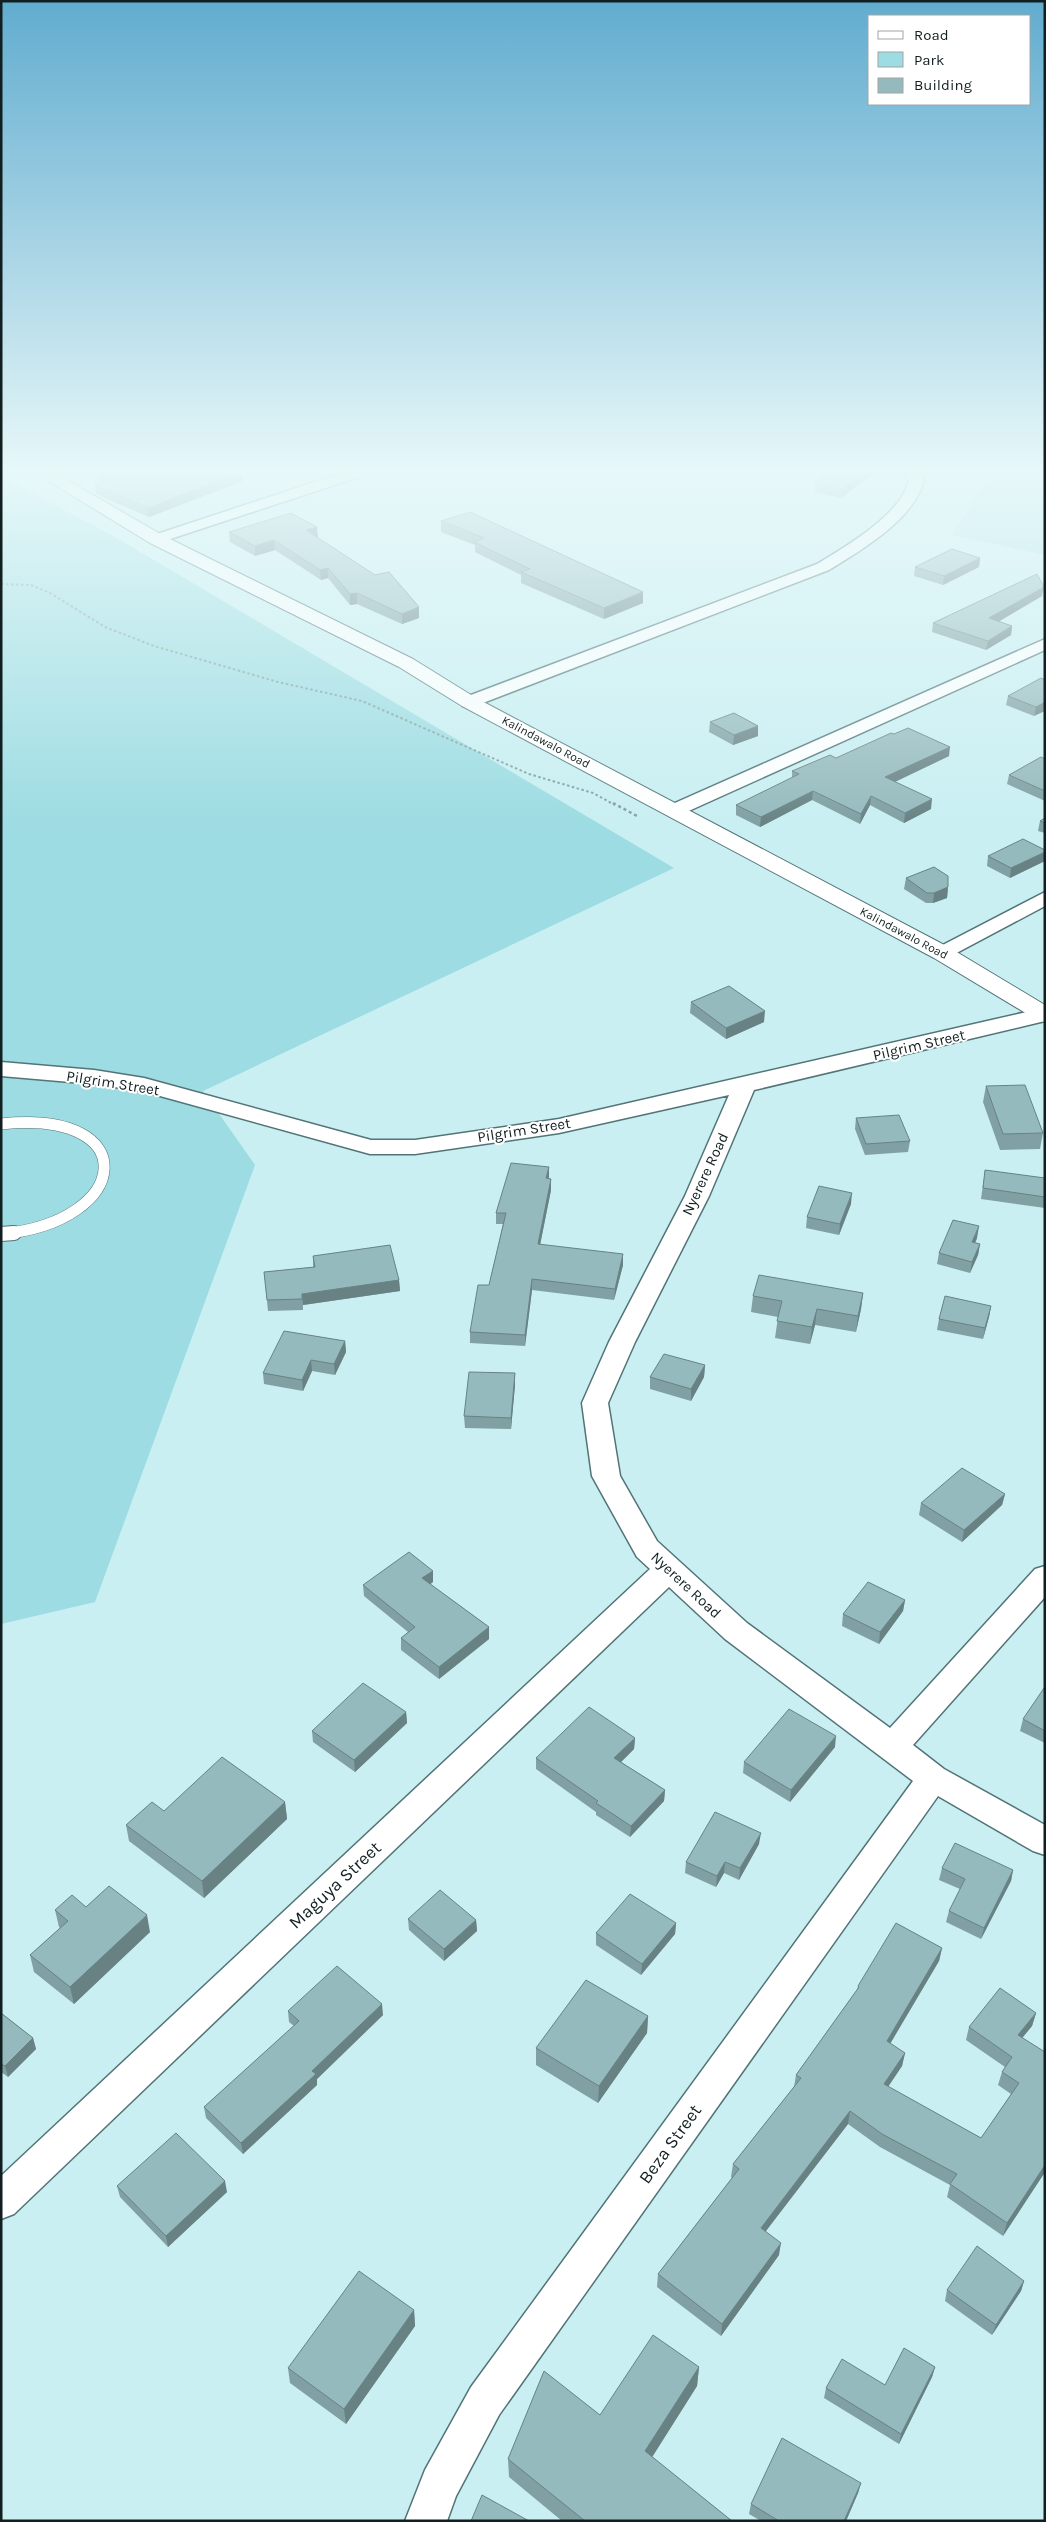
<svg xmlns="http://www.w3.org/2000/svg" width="1046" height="2522" font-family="Karla,sans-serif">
<rect width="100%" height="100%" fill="#c9eff2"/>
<path fill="#b3e1e5" d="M991 474H1045V555L952 535Z"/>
<path fill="#9cdce2" d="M1 477 110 534 674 868 203 1091 255 1165 95 1602 1 1624Z"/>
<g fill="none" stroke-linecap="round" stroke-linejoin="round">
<g stroke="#527477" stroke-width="12">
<path id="service-far1" d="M1 1124C145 1109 132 1222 1 1234"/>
</g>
<g stroke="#527477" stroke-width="16">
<path id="service" d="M1 1234 14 1233"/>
</g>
<g stroke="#527477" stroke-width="3">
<path id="minor" d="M339 474H361L359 477 161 542 156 544 148 539 151 536Z
M904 474H921L924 478C918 517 860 551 829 570L475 706H463L460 702 463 698 817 564C845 547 904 513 909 479Z
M1045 639V650L682 814H668L666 810 668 806Z
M1045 892V906L949 957 942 959 935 957 932 953 935 949Z
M1044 1008 1045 1021 754 1090 709 1196 635 1342 608 1403 620 1476 657 1541 747 1623 890 1728 1035 1569 1045 1566V1597L913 1745 944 1769 1045 1825V1855L1033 1851 938 1796 499 2415 456 2496 447 2521H405L425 2470 471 2387 913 1781 725 1639 669 1587 14 2214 1 2219V2176L650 1569 637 1557 592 1476 582 1403 609 1342 685 1196 729 1095 559 1133 415 1154H370L142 1091 94 1084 1 1076V1062L94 1070 144 1078 371 1140H415L559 1119Z"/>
</g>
<g stroke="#527477" stroke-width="2">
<path id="tertiary" d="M37 474H57L162 535 413 659 476 698 950 948 1045 1005V1022L1037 1020 934 958 462 706 399 667 150 543Z"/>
</g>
<path stroke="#83a0a2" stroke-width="2" stroke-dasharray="2.5 2.5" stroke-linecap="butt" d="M1 584 31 585 50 593 105 627 154 646 278 682 362 701 529 774 593 793 615 805"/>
<path stroke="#83a0a2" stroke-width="2.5" stroke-dasharray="3 3" stroke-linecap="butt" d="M613 803 637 816"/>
<use href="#service-far1" stroke="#fff" stroke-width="11"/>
<use href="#service" stroke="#fff" stroke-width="14"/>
<use href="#minor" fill="#fff" fill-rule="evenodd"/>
<use href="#tertiary" fill="#fff" fill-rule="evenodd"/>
</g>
<path fill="#80a0a3" d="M94 474H242L243 481 149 517 96 494 95 485 102 482 98 480V476Z
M826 474H873L841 498 815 492V483Z
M441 521 643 592V603L604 619 521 583V575L475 552V545L441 532Z
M229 532 318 537H316L419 618 402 624 357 604 350 605 328 578 321 580 275 550 255 556 230 542Z
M980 558 979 567 943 585 914 576 915 567Z
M1042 596 998 621 1012 626 1011 635 986 650 932 632 933 623Z
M1045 680 1034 716 1006 705 1008 696Z
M710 722 758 736 733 745 709 732Z
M949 756 895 782 931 809 904 823 870 805 860 824 812 800 760 827 736 815V805L792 778V771L836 758Z
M1045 759V801L1007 784 1009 775Z
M1045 818V833L1038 831 1040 821Z
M988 856 1045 861 1010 878 987 866Z
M906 878 948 887 947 898 933 903H926L904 889Z
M691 1002 764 1022 726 1039 690 1013Z
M986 1086 1043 1133 1040 1149 1000 1150 983 1102Z
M856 1118 910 1141 908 1152 865 1155 855 1129Z
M549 1167 548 1179H551V1190L540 1245 623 1265 614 1300 532 1290 525 1346 470 1343V1332L489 1285 503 1224H496V1213Z
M985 1170 1045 1178V1208L981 1199Z
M851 1204 839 1235 806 1228 807 1217Z
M977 1238 975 1243 980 1244 978 1255 970 1273 937 1264 939 1253Z
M313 1256 399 1280 400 1291 303 1305V1310L268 1311 264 1272 313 1267Z
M863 1293 861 1309 856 1332 815 1325 810 1344 775 1338 778 1317 751 1312 753 1296Z
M991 1306 989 1317 983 1339 937 1330 939 1319Z
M345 1341 346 1352 335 1375 312 1371 303 1391 264 1384 263 1373Z
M705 1365 704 1377 691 1401 650 1389V1377Z
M515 1373V1385L511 1429 465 1428 464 1416Z
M1005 1494 1002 1505 962 1542 919 1515 921 1503Z
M433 1571V1582L430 1584 489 1627V1639L439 1679 401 1650V1638L408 1632 364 1596 363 1585Z
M905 1600 903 1611 879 1644 842 1626 843 1614Z
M1045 1689V1743L1020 1731 1023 1719Z
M406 1712 407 1723 355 1772 313 1742 312 1731Z
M635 1738 634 1749 621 1762 665 1790 664 1801 630 1837 596 1815V1812L536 1769V1758Z
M835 1747 790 1802 743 1773 744 1762Z
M285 1802 287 1819 204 1898 129 1841 126 1825 164 1811Z
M759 1844 739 1880 724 1873 716 1887 685 1873 686 1862Z
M942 1868 1013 1870 1011 1881 981 1939 946 1922 949 1911 960 1889 939 1880Z
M86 1907 150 1932 74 2004 34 1972 30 1955 60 1928 59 1927 55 1910Z
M408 1919 476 1920 477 1931 444 1961 409 1930Z
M676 1923 675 1934 641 1975 596 1945V1933Z
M942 1948 939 1961 890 2044 905 2053 902 2066 888 2087 981 2138 1011 2094 998 2085 1002 2072 1005 2067 966 2040 969 2027 1036 2013 1032 2026 1022 2038 1045 2172 1003 2236 947 2197 950 2185 880 2147 848 2124 766 2231 779 2255 721 2336 657 2287 658 2274 732 2178 731 2177 733 2164 794 2087 796 2075 857 1990 858 1986Z
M288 2011 383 2015 317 2079V2085L243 2154 206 2118 204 2107 294 2026 289 2022Z
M1 2013 33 2038 36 2049 8 2077 1 2072Z
M648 2016 647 2033 598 2103 536 2065V2048Z
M117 2186 227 2192 168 2247 120 2197Z
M1024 2281 1021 2291 992 2335 945 2301 947 2290Z
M414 2310 415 2326 346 2424 290 2383 288 2368Z
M699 2367 697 2386 652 2457 732 2521H562L509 2477 508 2459Z
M935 2367 932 2377 899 2444 824 2398 826 2388 885 2385Z
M861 2483 858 2493 846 2521H761L749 2514 751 2504Z"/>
<path fill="#688284" d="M235 474H242L243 481 149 517 148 508Z
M863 474H873L841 498 842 489Z
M317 527 318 537 306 540V530Z
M274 540 275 550 255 556V546Z
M980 558 979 567 943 585 944 576Z
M328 568V578L321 580 320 570Z
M1044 587 1042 596 988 628 989 618Z
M643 592V603L604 619V608Z
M357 593V604L350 605V594Z
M419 607V618L402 624V614Z
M1012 626 1011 635 986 650 988 641Z
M1045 702V711L1034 716 1036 707Z
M758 726V736L733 745 734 735Z
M950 747 949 756 884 787 885 777Z
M813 791 812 800 760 827 761 817Z
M871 796 870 805 860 824 861 814Z
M932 799 931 809 904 823 905 813Z
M1045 852V861L1010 878 1011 868Z
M948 887 947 898 933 903 934 893Z
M765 1011 764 1022 726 1039V1028Z
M549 1167V1177L546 1189V1178Z
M551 1179V1190L538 1255V1244Z
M852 1193 851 1204 839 1235 840 1224Z
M979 1226 977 1238 971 1253 972 1242Z
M980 1244 978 1255 970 1273 972 1262Z
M623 1254V1265L614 1300 615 1289Z
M532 1279V1290L525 1346V1335Z
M399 1280 400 1291 303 1305 302 1294Z
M863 1293 861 1309 856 1332 858 1316Z
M991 1306 989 1317 983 1339 985 1328Z
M817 1309 815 1325 810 1344 812 1327Z
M345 1341 346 1352 335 1375 334 1364Z
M311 1360 312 1371 303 1391 302 1380Z
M705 1365 704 1377 691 1401V1389Z
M515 1373V1385L511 1429V1418Z
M1005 1494 1002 1505 962 1542 964 1530Z
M433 1571V1582L423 1590 422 1578Z
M905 1600 903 1611 879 1644 880 1632Z
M489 1627V1639L439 1679V1667Z
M406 1712 407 1723 355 1772 354 1760Z
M836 1736 835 1747 790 1802 791 1790Z
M635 1738 634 1749 614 1769V1758Z
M665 1790 664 1801 630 1837 631 1826Z
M285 1802 287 1819 204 1898 202 1881Z
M761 1833 759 1844 739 1880 740 1868Z
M725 1862 724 1873 716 1887 717 1876Z
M1013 1870 1011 1881 981 1939 984 1928Z
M147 1915 150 1932 74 2004 70 1987Z
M476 1920 477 1931 444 1961V1949Z
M676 1923 675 1934 641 1975 642 1964Z
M942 1948 939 1961 884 2054 887 2041Z
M382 2004 383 2015 317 2079V2085L243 2154 241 2143 312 2071Z
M1036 2013 1032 2026 1014 2048 1018 2035Z
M648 2016 647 2033 598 2103 599 2086Z
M33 2038 36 2049 8 2077 5 2066Z
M905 2053 902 2066 881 2097 884 2084Z
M850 2111 848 2124 759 2240 761 2228Z
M1045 2165V2172L1003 2236 1007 2223Z
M225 2181 227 2192 168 2247 166 2236Z
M781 2243 779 2255 721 2336 722 2324Z
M1024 2281 1021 2291 992 2335 996 2325Z
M414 2310 415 2326 346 2424 344 2409Z
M699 2367 697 2386 644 2470 645 2451Z
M935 2367 932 2377 899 2444 901 2434Z
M861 2483 858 2493 846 2521H844Z"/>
<path fill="#95babd" stroke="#688284" d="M103 474H235L148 508 95 485 112 479Z
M826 474H863L842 489 815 483Z
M470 512 643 592 604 608 521 572 530 569 474 542 484 538 441 521Z
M291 513 317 527 306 530 375 575 389 572 419 607 402 614 357 593 350 594 328 568 320 570 274 540 255 546 229 532Z
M952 549 980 558 944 576 915 567Z
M1037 574 1044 587 989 618 1012 626 988 641 933 623Z
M1041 678 1045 680V702L1036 707 1008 696Z
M734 713 758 726 734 735 710 722Z
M908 728 950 747 885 777 932 799 905 813 871 796 861 814 813 791 761 817 736 805 799 774 792 771 830 755 836 758 891 733 894 734Z
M1041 757 1045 759V791L1009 775Z
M1045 818V823L1040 821Z
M1023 839 1045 850V852L1011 868 988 856Z
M934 867 948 876V887L934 893H927L906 878Z
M729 986 765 1011 726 1028 691 1002Z
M1025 1085 1043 1133 1003 1134 986 1086Z
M899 1115 910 1141 866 1144 856 1118Z
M511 1163 549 1167 546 1178 551 1179 538 1244 623 1254 615 1289 532 1279 525 1335 470 1332 478 1285H489L506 1213H496Z
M985 1170 1045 1178V1197L983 1188Z
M819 1186 852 1193 840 1224 807 1217Z
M953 1220 979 1226 972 1242 980 1244 972 1262 939 1253Z
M390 1245 399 1280 302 1294V1299L267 1300 264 1272 315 1267 313 1256Z
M759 1275 863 1293 858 1316 817 1309 812 1327 777 1321 782 1301 753 1296Z
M945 1296 991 1306 985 1328 939 1319Z
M284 1331 345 1341 334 1364 311 1360 302 1380 263 1373Z
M664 1354 705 1365 691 1389 650 1377Z
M469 1372 515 1373 511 1418 464 1416Z
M962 1468 1005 1494 964 1530 921 1503Z
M409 1552 433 1571 422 1578 489 1627 439 1667 401 1638 415 1627 363 1585Z
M868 1582 905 1600 880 1632 843 1614Z
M363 1683 406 1712 354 1760 312 1731Z
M1044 1688 1045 1689V1731L1023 1719Z
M589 1707 635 1738 614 1758 665 1790 631 1826 596 1803 598 1801 536 1758Z
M789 1709 836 1736 791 1790 744 1762Z
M222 1757 285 1802 202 1881 126 1825 152 1802 164 1811Z
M715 1812 761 1833 740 1868 725 1862 717 1876 686 1862Z
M955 1843 1013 1870 984 1928 949 1911 965 1879 942 1868Z
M109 1886 147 1915 70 1987 30 1955 68 1921 55 1910 72 1895 86 1907Z
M440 1890 476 1920 444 1949 408 1919Z
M630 1894 676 1923 642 1964 596 1933Z
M896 1923 942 1948 887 2041 905 2053 884 2084 981 2138 1019 2083 1002 2072 1012 2057 969 2027 1000 1988 1036 2013 1018 2035 1045 2052V2165L1007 2223 950 2184 957 2174 882 2134 850 2111 761 2228 781 2243 722 2324 658 2274 739 2169 733 2164 801 2078 796 2075 859 1987 858 1986Z
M337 1966 382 2004 312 2071 316 2074 241 2143 204 2107 299 2021 288 2011Z
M586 1980 648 2016 599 2086 536 2048Z
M1 2013 33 2038 5 2066 1 2064Z
M176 2133 225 2181 166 2236 117 2186Z
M977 2246 1024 2281 996 2325 947 2290Z
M359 2271 414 2310 344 2409 288 2368Z
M653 2335 699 2367 645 2451 732 2521H585L508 2459 544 2371 600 2415Z
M904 2348 935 2367 901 2434 826 2388 842 2359 885 2385Z
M782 2438 861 2483 844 2521H779L751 2504Z
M482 2495 529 2521H471Z"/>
<linearGradient id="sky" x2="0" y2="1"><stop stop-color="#61accf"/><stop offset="0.57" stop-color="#e7f8f9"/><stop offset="1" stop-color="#e7f8f9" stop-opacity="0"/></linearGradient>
<rect width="1046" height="827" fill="url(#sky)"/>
<g text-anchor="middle" stroke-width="4" stroke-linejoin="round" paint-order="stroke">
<g font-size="12" fill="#111f20" stroke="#fff">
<text transform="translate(546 742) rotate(28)" y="4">Kalindawalo Road</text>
<text transform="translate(904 933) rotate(28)" y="4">Kalindawalo Road</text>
</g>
<g font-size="15" fill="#111f20" stroke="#fff">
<text transform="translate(919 1045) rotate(-13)" y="5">Pilgrim Street</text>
<text transform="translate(113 1083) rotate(9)" y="5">Pilgrim Street</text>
<text transform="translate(524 1130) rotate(-9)" y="5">Pilgrim Street</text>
<text transform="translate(705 1174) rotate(-65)" y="5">Nyerere Road</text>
<text transform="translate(686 1585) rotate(43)" y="5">Nyerere Road</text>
</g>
<g font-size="18" fill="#111f20" stroke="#fff">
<text transform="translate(335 1885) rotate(-43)" y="6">Maguya Street</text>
<text transform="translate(670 2144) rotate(-54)" y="6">Beza Street</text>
</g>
</g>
<rect width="1046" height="2522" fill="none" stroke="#111f20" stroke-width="5"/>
<rect x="868" y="15" width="162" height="90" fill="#ffffff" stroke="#a0a5a6"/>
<rect x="878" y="31" width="25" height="8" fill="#ffffff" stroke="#a0a5a6"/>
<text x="914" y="40" font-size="15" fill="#111f20">Road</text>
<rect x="878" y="52" width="25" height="15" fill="#9cdce2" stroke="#a0a5a6"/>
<text x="914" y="65" font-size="15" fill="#111f20">Park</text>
<rect x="878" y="78" width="25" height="15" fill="#95babd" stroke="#a0a5a6"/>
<text x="914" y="90" font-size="15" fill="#111f20">Building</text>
</svg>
